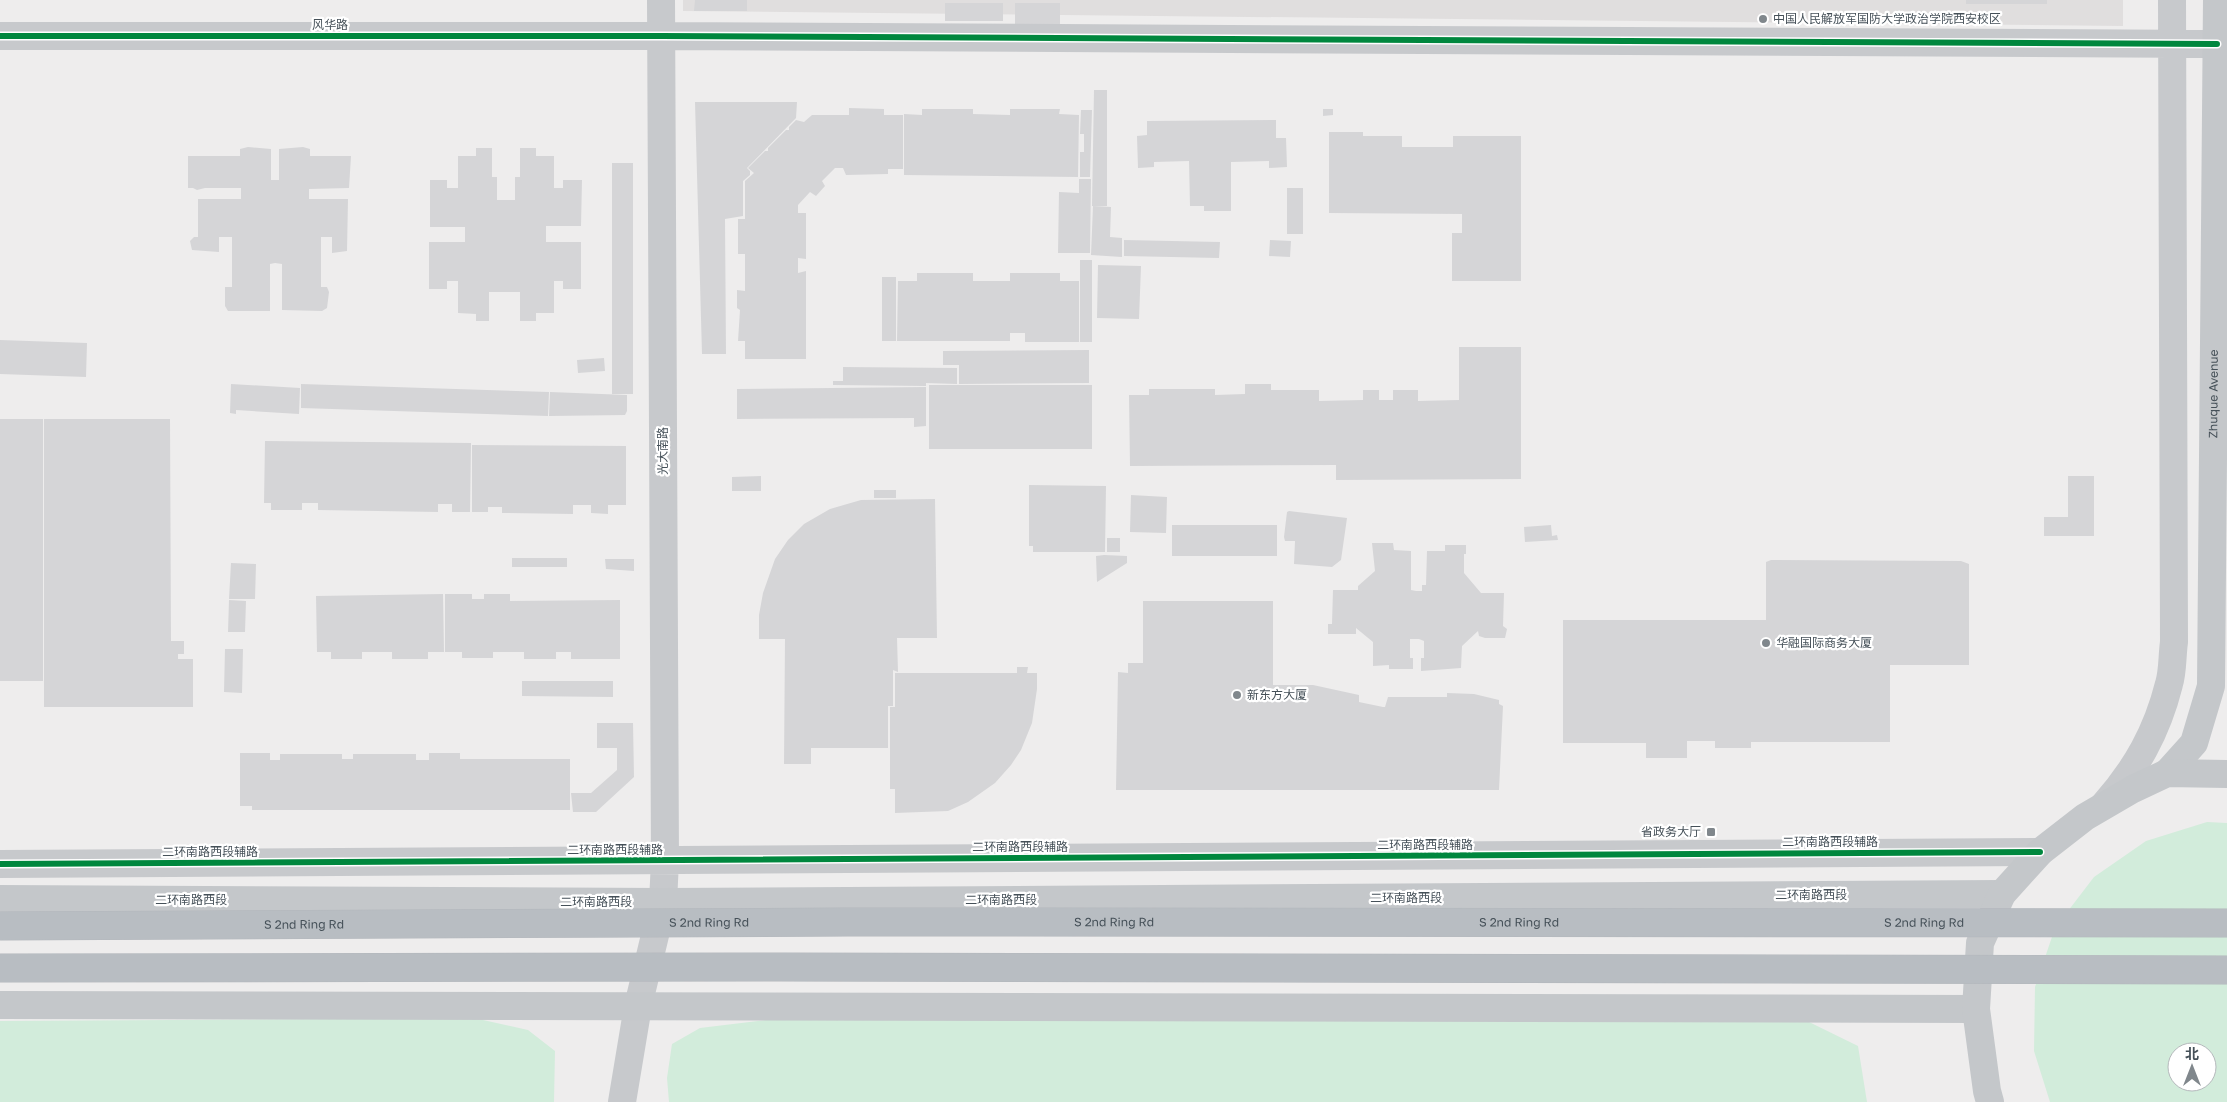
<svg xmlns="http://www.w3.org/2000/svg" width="2227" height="1102" font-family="'Golos Text','Noto Sans SC',sans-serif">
<rect width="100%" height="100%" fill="#eeeded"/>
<path fill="#e0dede" d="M683 0H2123V26L683 11Z"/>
<path fill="#d2ecdb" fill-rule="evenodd" d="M2207 822 2227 823V1102H2050L2034 1051 2035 987 2055 928 2094 877 2146 841ZM2177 1052H2207V1082H2177Z
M474 1018 528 1030 555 1051 554 1102H0V1021Z
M782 1018 1807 1021 1858 1046 1867 1102H669L667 1078 672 1044 700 1028Z"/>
<path fill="#d5d5d7" d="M695 0H747V11H694Z
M1966 0H2047V4H1966Z
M945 3H1003V21H945Z
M1015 3H1060V26H1015Z
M1094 90H1107V206H1092Z
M695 102H797L796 118 747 168 750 171V175L743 181V216L725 219 726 354H702Z
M849 108 884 109V115H903V169H888V174L846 175 843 168H835L822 181 825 186 816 196 810 192 798 205V213H806V259L798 258V273L806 271V359H745V341H738L740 310 737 308V290L745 291V254H738V219H745V181L754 173 748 168 765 151H768V148L786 130H789V127L796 120 804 122 812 115H849Z
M922 109H973V114L1010 115V109H1060L1059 114 1079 115 1078 177 904 175V114L922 115Z
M1323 109H1333V115L1323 116Z
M1081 110H1092L1090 177H1080V152H1084V134H1080Z
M1276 120V138H1286L1287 167 1269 168V161L1231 162V211H1204V206H1190L1189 161 1154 162V167L1138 168 1137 136 1147 135V121Z
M1329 132H1363V136H1402V147H1453V136H1521V281H1452V233H1462V214L1329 213Z
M248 147 271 149V180H279V149L303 147 310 149V156H351L349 188 309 189V199H348L347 251 332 253V237H321V287H327L329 292 327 308 322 311 282 310V264L275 263 270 264V311H228L225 306V287H232V237H219V252L192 250 190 241 194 237H198V199H241V188H205L197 190 193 188H188V156H240V149Z
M476 148H492V177H497V200H515V177H520V148H536V156H554V188H563V180H582L581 226H546V242H581V289H563V281H554V313H536V321H520V292H489V321H476V314L458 313V281H447V289H429V242H465V227H430V180H447V188H458V156H476Z
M612 163H633V394H612Z
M1079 179H1091L1090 253H1058L1059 192 1079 193Z
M1287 188H1303V234H1287Z
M1093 206 1111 207 1110 237 1122 238V257L1091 255Z
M1124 240 1220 242 1219 258 1124 256Z
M1270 240 1291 241 1290 257 1269 256Z
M1080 260H1092V342H1080Z
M1098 265 1141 266 1139 319 1097 318Z
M917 273H973V281H1010V273H1060V281H1079V342H1025V333H1010V341H897L898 281H917Z
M882 277H896V341H882Z
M0 340 87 343 86 377 0 374Z
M1459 347H1521V479L1336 480V465L1130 466 1129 395H1149V389H1215V395L1245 394V384H1271V390H1319V401L1363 400V390H1379V400H1393V390H1418V401L1459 400Z
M1089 350V383L959 384V365H943V351Z
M604 358 605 371 578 373 577 360Z
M843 367 957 368V384L926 383V386L833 385V381H843Z
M231 384 300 388 299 414 236 410V414L230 413Z
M301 384 549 392 548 416 301 408Z
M929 385H1092V449H929Z
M926 387V426L914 427V418L737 419V389Z
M550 392 627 395V411L625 415 549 416Z
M0 419H43V681H0Z
M44 419H170L171 641H184V654H178V659H193V707H44Z
M265 441 471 443 470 512H452V504H438V512L318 510V503H302V510H271V503H264Z
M472 445 626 446V505H608V514L591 513V505H573V514L502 513V507H488V512H472Z
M761 476V491H732V477Z
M2068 476H2094V536H2044V517H2068Z
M1029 485 1106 486 1105 552H1033V546H1029Z
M874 490H896V498H874Z
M1131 495 1167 497 1166 533 1130 532Z
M935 499 937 638H897L898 672 893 670V706H888V748H811V764H784L785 639H759V615L763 593 775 559 788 540 804 524 830 509 861 500Z
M1289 511 1347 518 1341 560 1332 567 1294 564 1295 541H1285L1284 537 1287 512Z
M1172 525H1277V556H1172Z
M1551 525 1552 536 1557 535 1558 540 1525 542 1524 527Z
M1107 538H1120V552H1107Z
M1372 543H1393L1394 550 1411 551V590L1416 591H1422V585H1426L1427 551H1445V545H1466V554H1464V573L1481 593H1504L1503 626 1507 629 1505 638H1485L1479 636 1478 631 1462 646 1461 668 1421 671V658H1424V641L1419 639H1410V658H1413V669H1389V665L1373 666V642L1356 628V634H1328V624H1332L1333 590H1358V586L1375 571Z
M1104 555 1127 556V563L1097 582 1096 556Z
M512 558H567V567H512Z
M605 559H634V571L606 569Z
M1771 560 1961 561 1969 564V665H1890V742H1751V748H1715V741H1687V758H1646V743H1563V620H1766V562Z
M231 563 256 564 255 599H229Z
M443 594 444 652H428V659H392V652H362V659H331V652H317L316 596Z
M445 594H472V599H484V594H510V601L620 600V659H571V652H556V659H524V652H493V658H462V652H445Z
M229 600 246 601 245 632H228Z
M1143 601H1273V685H1313L1359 695V702L1383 707H1385L1388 697H1447V693L1474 694 1499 700V704L1503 706 1499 790H1116L1118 672 1128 673V663H1143Z
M225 649H243L242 693 224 692Z
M1017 667H1028L1027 673H1037V689L1032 723 1021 750 1011 765 995 783 968 802 948 811 895 813V789H890V707H895V673H1017Z
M522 681H613V697L522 696Z
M597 723H633L634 777 596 812H573L571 793H591L617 770V748H597Z
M240 753H270V760H280V754H342V759H353V754H416V760H429V753H460V759H570V810H252V806H240Z"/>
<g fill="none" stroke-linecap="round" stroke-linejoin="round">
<path stroke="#c7c9cc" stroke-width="28" d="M0 36H661L2217 44
M2104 805C2136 769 2157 732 2169 684 2173 671 2172 656 2174 642L2172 0
M0 864 2040 852
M622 1102 638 1006 663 902 665 861 661 0"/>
<g stroke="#c4c7ca" stroke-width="28">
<path id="s1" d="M2167 773 2194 743 2211 686 2217 0"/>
<path d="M0 899 663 902 2002 894"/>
<path d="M0 1005 1976 1009"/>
<path d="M1990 1102 1987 1091 1976 1009 1980 943 2002 894 2040 852 2085 817 2133 789 2167 773 2227 774"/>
</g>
<g stroke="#b3b7bc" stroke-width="29" stroke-linecap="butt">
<g id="highway-bridge">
<path id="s2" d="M0 926 847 922 2227 923"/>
<path d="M0 968 781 967 2227 970"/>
</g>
</g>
<use href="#highway-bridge" stroke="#b8bdc2" stroke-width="28"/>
<g stroke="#fff" stroke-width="9">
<path id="cycleway" d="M0 36H661L2217 44
M0 864 2040 852"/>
</g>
<use href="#cycleway" stroke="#00873e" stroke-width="6"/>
</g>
<g fill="#80878c" stroke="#fff" stroke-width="2">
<circle cx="1763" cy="19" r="5"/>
<circle cx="1766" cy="643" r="5"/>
<circle cx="1237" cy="695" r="5"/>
<rect x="1706" y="827" width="10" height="10" rx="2.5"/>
</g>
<g text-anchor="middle" stroke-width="4.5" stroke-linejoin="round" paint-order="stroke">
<g font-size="12" fill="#455058" stroke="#fff" text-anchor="start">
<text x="1773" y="23">中国人民解放军国防大学政治学院西安校区</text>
<text x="1776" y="647">华融国际商务大厦</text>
<text x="1247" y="699">新东方大厦</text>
<text x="1701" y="836" text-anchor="end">省政务大厅</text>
</g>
<g font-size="12" fill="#455058" stroke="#fff">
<text x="330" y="29">风华路</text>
<text dy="4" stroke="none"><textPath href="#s1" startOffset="392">Zhuque Avenue</textPath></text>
<text transform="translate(663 451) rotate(-90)" y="4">光大南路</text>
<text x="1830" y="846">二环南路西段辅路</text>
<text x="1425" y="849">二环南路西段辅路</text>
<text x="1020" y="851">二环南路西段辅路</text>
<text x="615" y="854">二环南路西段辅路</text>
<text x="210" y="856">二环南路西段辅路</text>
<text x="1811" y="899">二环南路西段</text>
<text x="1406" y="902">二环南路西段</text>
<text x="191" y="904">二环南路西段</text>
<text x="1001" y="904">二环南路西段</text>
<text x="596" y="906">二环南路西段</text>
<text dy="4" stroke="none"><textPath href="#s2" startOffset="1114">S 2nd Ring Rd</textPath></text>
<text dy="4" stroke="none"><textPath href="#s2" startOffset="1519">S 2nd Ring Rd</textPath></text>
<text dy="4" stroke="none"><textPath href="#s2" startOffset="709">S 2nd Ring Rd</textPath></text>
<text dy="4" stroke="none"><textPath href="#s2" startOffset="1924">S 2nd Ring Rd</textPath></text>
<text dy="4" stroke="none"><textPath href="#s2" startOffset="304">S 2nd Ring Rd</textPath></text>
</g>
</g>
<g transform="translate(2192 1067)"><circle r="24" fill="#ffffff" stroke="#b5b9bc"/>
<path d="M0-4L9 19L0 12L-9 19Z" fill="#80878c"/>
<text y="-8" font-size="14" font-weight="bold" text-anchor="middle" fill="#455058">北</text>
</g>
</svg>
